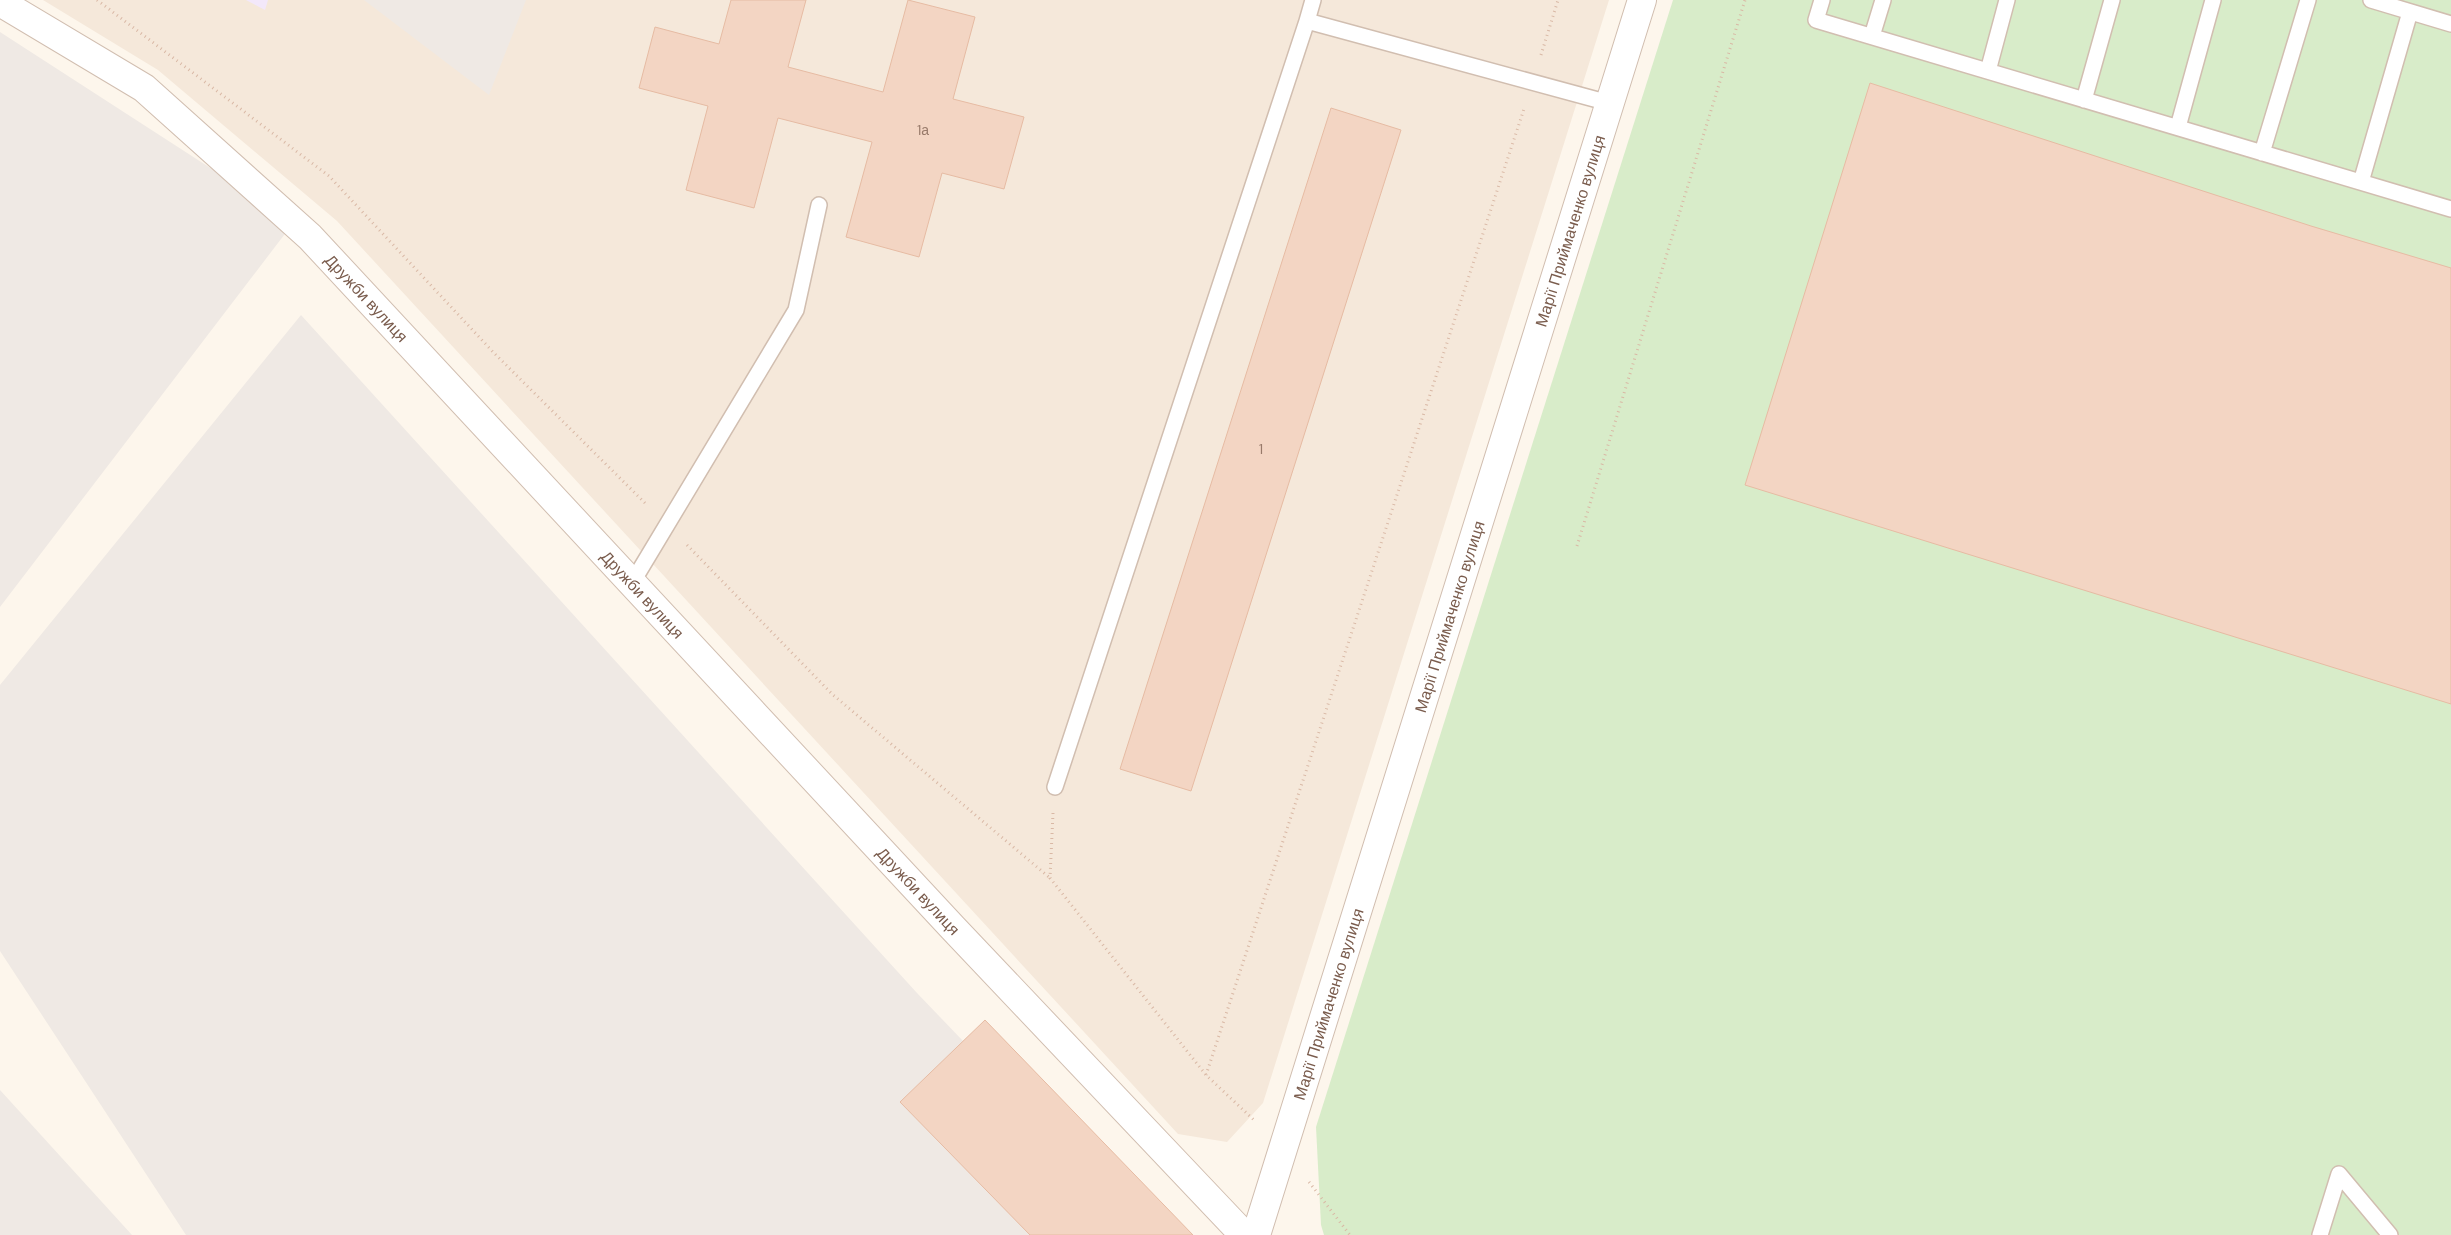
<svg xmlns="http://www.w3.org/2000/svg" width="2451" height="1235" font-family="'DM Sans',sans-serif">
<rect width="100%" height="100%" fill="#fdf6ec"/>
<path fill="#f5e8da" d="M43 0H1609L1263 1103 1227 1142 1178 1134 337 221 158 70Z"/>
<path fill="#efe9e4" d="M364 0H526L489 95Z
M0 32 294 222 0 607Z
M301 315 917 993 1149 1235H186L0 951V685Z
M0 1090 132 1235H0Z"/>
<path fill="#f3e8fa" d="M246 0H268L265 10Z"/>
<path fill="#d8ecc9" d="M1673 0H2451V1235H1324L1321 1225 1316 1127Z"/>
<path fill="#f3d5c3" stroke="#e6bba3" d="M731 0H806L788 67 883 92 908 0 975 17 953 99 1024 117 1004 189 942 173 919 257 846 237 872 142 778 118 754 208 686 190 708 106 639 88 655 27 719 44Z
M1870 83 2311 226 2451 268V704L1745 485Z
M1331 108 1401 130 1191 791 1120 769Z
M985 1020 1193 1235H1030L900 1102Z"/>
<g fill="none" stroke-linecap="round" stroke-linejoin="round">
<g stroke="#d1beb0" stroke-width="18">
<path id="service" d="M1313 0 1307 21 1609 103
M1822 0 1816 20 2451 209
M2371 0 2451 24
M1872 36 1883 0
M1988 71 2007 0
M2084 100 2112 0
M2178 127 2213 0
M2262 153 2308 0
M2361 182 2410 12
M632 583 796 310 819 205
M1055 787 1307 21
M2320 1235 2339 1174 2390 1235"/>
</g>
<g stroke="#d1beb0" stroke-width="30">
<g id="tertiary">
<path id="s1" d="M0 2 144 88 310 237 953 928 1244 1235"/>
<path id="s2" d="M1256 1235 1642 0"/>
</g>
</g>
<path stroke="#d9b8a5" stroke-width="3" stroke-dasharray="1 4" stroke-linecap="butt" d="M97 0 329 176 494 353 646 504
M1541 55 1558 0
M687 545 832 694 1050 878
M1577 546 1745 0
M1053 813 1050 878 1206 1075 1255 1121
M1206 1075 1524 109
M1309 1182 1350 1235"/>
<use href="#service" stroke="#fff" stroke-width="15"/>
<use href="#tertiary" stroke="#fff" stroke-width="28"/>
</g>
<g text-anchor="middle" stroke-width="4" stroke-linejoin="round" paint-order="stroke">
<g font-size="14" fill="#987a6a">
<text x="923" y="135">1а</text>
<text x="1261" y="454">1</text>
</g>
<g font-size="16" fill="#7a5c4d" stroke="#fffaf3">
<text dy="6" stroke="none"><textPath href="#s2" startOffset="1052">Марії Приймаченко вулиця</textPath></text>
<text dy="6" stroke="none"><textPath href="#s1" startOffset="474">Дружби вулиця</textPath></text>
<text dy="6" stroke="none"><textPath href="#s1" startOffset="879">Дружби вулиця</textPath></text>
<text dy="6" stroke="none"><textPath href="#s2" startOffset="648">Марії Приймаченко вулиця</textPath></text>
<text dy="6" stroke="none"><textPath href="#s1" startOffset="1284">Дружби вулиця</textPath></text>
<text dy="6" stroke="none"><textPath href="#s2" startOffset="242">Марії Приймаченко вулиця</textPath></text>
</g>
</g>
</svg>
